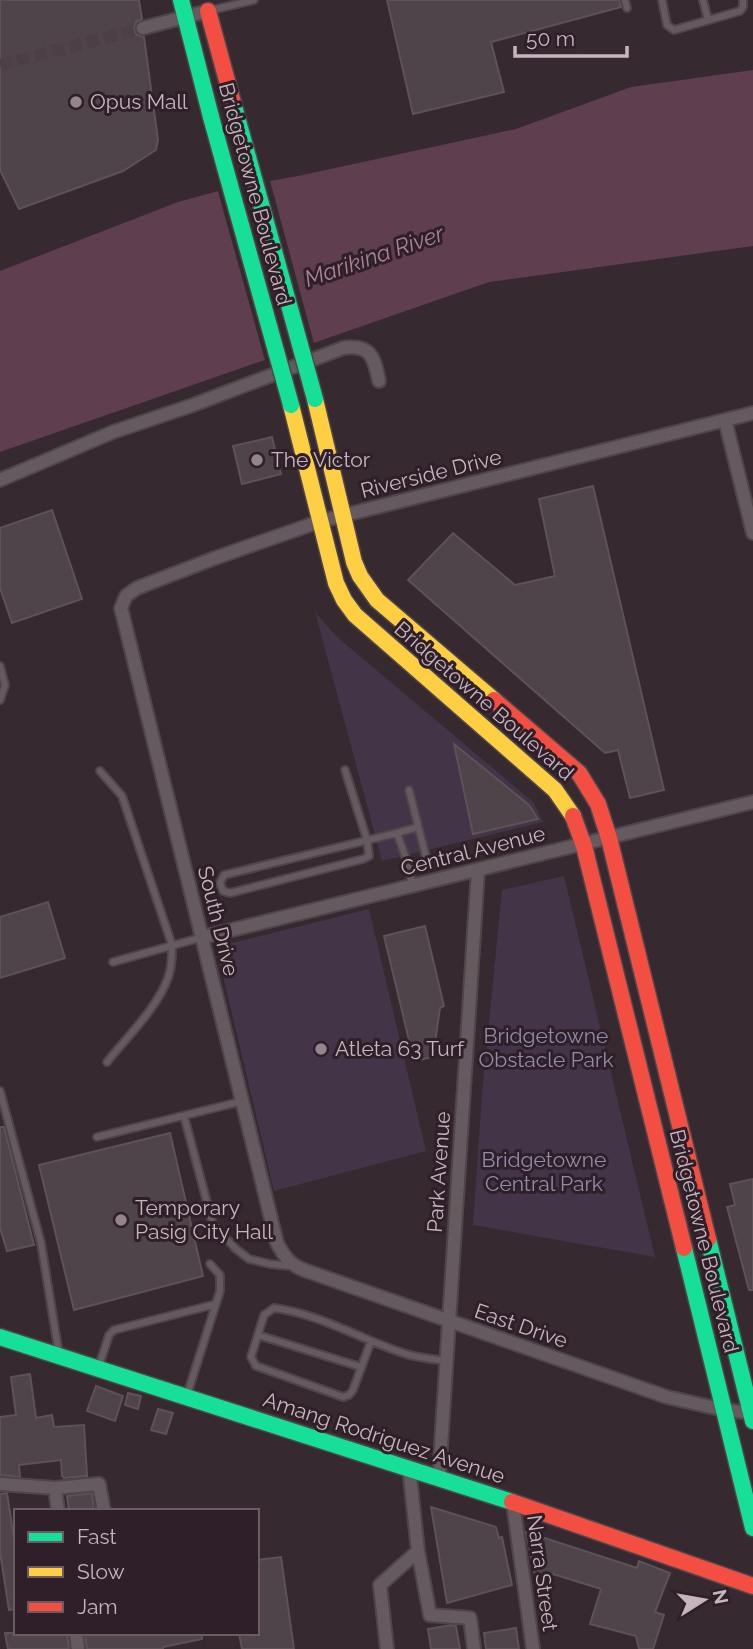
<svg xmlns="http://www.w3.org/2000/svg" width="753" height="1649" font-family="Raleway,sans-serif">
<rect width="100%" height="100%" fill="#362a30"/>
<path fill="#433447" d="M315 612 336 636 533 802 543 822 382 861Z
M564 876 655 1257 473 1225 482 1094 502 890Z
M369 909 426 1151 274 1191 216 947Z"/>
<path fill="#5f3e50" d="M753 70V246L489 282 0 452V271L178 202 229 188 298 176 516 129 631 87Z"/>
<path fill="#362a30" d="M269 177 315 347 266 364 217 188Z"/>
<path fill="#4e4449" stroke="#5d5258" stroke-width="2" d="M0 0H139L142 19 136 22 134 30 137 35 144 37 158 140 156 150 123 171 19 209 0 170Z
M387 0H619L621 7 491 42 504 92 413 114Z
M272 437 281 474 242 484 233 446Z
M593 486 664 790 630 798 618 750 605 753 408 580 453 533 515 585 555 576 539 499Z
M52 510 82 599 12 623 0 588V528Z
M454 744 529 805 538 819 473 834Z
M48 902 65 958 0 978V917Z
M425 926 444 1006 440 1008 433 1057 414 1061 384 936Z
M0 1127H4L34 1245 7 1251 0 1228Z
M170 1133 203 1276 74 1310 39 1165Z
M753 1179V1290H749L727 1207 735 1205 730 1184Z
M30 1374 36 1418 52 1415 54 1427 84 1425 87 1476 64 1478 62 1476 61 1460 19 1465 20 1477 0 1475V1417L16 1415 11 1377Z
M96 1386 123 1396 115 1421 87 1411Z
M128 1393 141 1396 138 1409 125 1405Z
M158 1409 173 1413 166 1434 151 1430Z
M7 1493 16 1552V1609L9 1610 0 1552V1494Z
M92 1493 94 1511H69L67 1496Z
M431 1507 496 1527 499 1538 502 1537 512 1585 447 1603Z
M526 1532 637 1568 639 1561 670 1573 655 1612 664 1615 653 1649H639L636 1636 590 1624 601 1589 553 1574 549 1584 536 1580Z
M281 1557 294 1649H242L239 1633H257V1560Z
M451 1625 456 1626 460 1649H431L428 1629Z
M516 1628 519 1649H486L484 1633Z
M5 1633H67L69 1649H8Z
M97 1633H202V1639L163 1647V1649H87L85 1635Z"/>
<g fill="none" stroke-linecap="round" stroke-linejoin="round">
<path stroke="#4c3f45" stroke-width="12" stroke-dasharray="12 6" stroke-linecap="butt" d="M0 65 143 28"/>
<g stroke="#4f464a" stroke-width="10">
<path id="lane" d="M625 0 627 8
M662 0 667 25 674 30 740 11 743 7V0
M703 0 708 20
M208 11 254 0
M0 666 5 685 0 700
M345 770 367 840 369 856 363 859 230 893 223 891 220 883 224 875 397 833 409 867 412 886
M100 771 122 796 172 945C172 956 172 967 168 978 157 1008 128 1036 107 1062
M409 790 426 857
M397 833 418 827
M113 962 203 937
M0 1091 41 1243 59 1354
M184 1116 213 1225 236 1249 249 1259 270 1264 291 1266
M97 1137 243 1101
M258 1335 361 1367
M371 1341 353 1390 349 1395 343 1397 262 1368 256 1366 251 1357 264 1315 274 1308C320 1314 360 1339 403 1353 417 1358 433 1359 447 1361
M99 1366 109 1335 114 1330 216 1304
M187 1395 220 1291V1275L210 1264"/>
</g>
<g stroke="#4f464a" stroke-width="16">
<path id="street" d="M143 28 208 11
M753 413 321 521 215 558 137 588 126 596 121 608 277 1243C284 1256 290 1265 304 1270L667 1397 724 1410 753 1413
M725 420 753 533
M0 480 113 432 193 405 343 348C371 344 374 357 379 381
M203 937 753 802
M409 1467 418 1551 430 1615 470 1618 474 1649
M439 1477 478 870
M0 1484 55 1488 99 1484 104 1511
M55 1488 58 1511
M513 1503 533 1649
M76 1633 78 1649
M387 1649 380 1585 418 1551"/>
</g>
<g stroke="#4f464a" stroke-width="19">
<path id="fast" d="M181 0 211 117
M708 1239 753 1421
M684 1248 753 1528
M0 1337 512 1502"/>
</g>
<g stroke="#4f464a" stroke-width="19">
<path id="slow" d="M315 399 354 562 360 576 377 600 494 700
M291 405 336 583 344 600 355 615 555 790 573 816"/>
</g>
<g stroke="#4f464a" stroke-width="19">
<path id="jam" d="M208 11 235 110
M494 700 579 773 598 804 609 838 708 1239
M573 816 584 846 684 1248
M512 1502 753 1586"/>
</g>
<use href="#lane" stroke="#645a5f" stroke-width="6"/>
<use href="#street" stroke="#645a5f" stroke-width="12"/>
<use href="#fast" stroke="#16e098" stroke-width="16"/>
<use href="#slow" stroke="#ffcf43" stroke-width="16"/>
<use href="#jam" stroke="#f24e42" stroke-width="16"/>
<g stroke="#4f464a" stroke-width="19" stroke-linecap="butt">
<path id="fast-bridge" d="M235 110 315 399
M211 117 291 405"/>
</g>
<use href="#fast-bridge" stroke="#16e098" stroke-width="16"/>
</g>
<g fill="#94848c" stroke="#2f1f28" stroke-width="2.5">
<circle cx="76" cy="102" r="7"/>
<circle cx="257" cy="460" r="7"/>
<circle cx="321" cy="1049" r="7"/>
<circle cx="121" cy="1220" r="7"/>
</g>
<g text-anchor="middle" stroke-width="6" stroke-linejoin="round" paint-order="stroke">
<g font-size="21" fill="#c6b5be" stroke="#2f1f28" text-anchor="start">
<text x="90" y="109">Opus Mall</text>
<text x="271" y="467">The Victor</text>
<text x="335" y="1056">Atleta 63 Turf</text>
<text x="135" y="1215">Temporary<tspan x="135" dy="24">Pasig City Hall</tspan></text>
</g>
<g font-size="21" fill="#c6b5be" stroke="#2f1f28">
<text transform="translate(255 194) rotate(75)" y="7">Bridgetowne Boulevard</text>
<text transform="translate(431 474) rotate(-14)" y="7">Riverside Drive</text>
<text transform="translate(484 701) rotate(41)" y="7">Bridgetowne Boulevard</text>
<text transform="translate(473 851) rotate(-14)" y="7">Central Avenue</text>
<text transform="translate(218 921) rotate(76)" y="7">South Drive</text>
<text transform="translate(439 1172) rotate(-86)" y="7">Park Avenue</text>
<text transform="translate(704 1241) rotate(76)" y="7">Bridgetowne Boulevard</text>
<text transform="translate(521 1326) rotate(19)" y="7">East Drive</text>
<text transform="translate(384 1438) rotate(18)" y="7">Amang Rodriguez Avenue</text>
<text transform="translate(542 1573) rotate(82)" y="7">Narra Street</text>
</g>
<g font-size="21" fill="#8f8da9" stroke="#2f1f28">
<text x="546" y="1043">Bridgetowne<tspan x="546" dy="24">Obstacle Park</tspan></text>
<text x="544" y="1167">Bridgetowne<tspan x="544" dy="24">Central Park</tspan></text>
</g>
<g font-size="23" font-style="italic" fill="#aa8198" stroke="#2f1f28">
<text transform="translate(374 256) rotate(-19)" y="8">Marikina River</text>
</g>
</g>
<rect x="14" y="1509" width="245" height="126" fill="#2f1f28" stroke="#6b5b64" stroke-width="2"/>
<rect x="28" y="1532" width="35" height="10" fill="#16e098" stroke="#6b5b64" stroke-width="2"/>
<text x="77" y="1544" font-size="21" fill="#c6b5be">Fast</text>
<rect x="28" y="1567" width="35" height="10" fill="#ffcf43" stroke="#6b5b64" stroke-width="2"/>
<text x="77" y="1579" font-size="21" fill="#c6b5be">Slow</text>
<rect x="28" y="1602" width="35" height="10" fill="#f24e42" stroke="#6b5b64" stroke-width="2"/>
<text x="77" y="1614" font-size="21" fill="#c6b5be">Jam</text>
<g transform="translate(704 1600) rotate(79)" stroke="#2f1f28" stroke-width="5" paint-order="stroke">
<path d="M0-5L12 26L0 18L-12 26Z" fill="#c6b5be"/>
<text y="-10" font-size="19" font-weight="bold" text-anchor="middle" fill="#c6b5be">N</text>
</g>
<path d="M515 46v10h112v-10" fill="none" stroke="#c6b5be" stroke-width="3.5"/>
<text x="526" y="46" font-size="21" fill="#c6b5be" stroke="#2f1f28" stroke-width="5" paint-order="stroke">50 m</text>
</svg>
